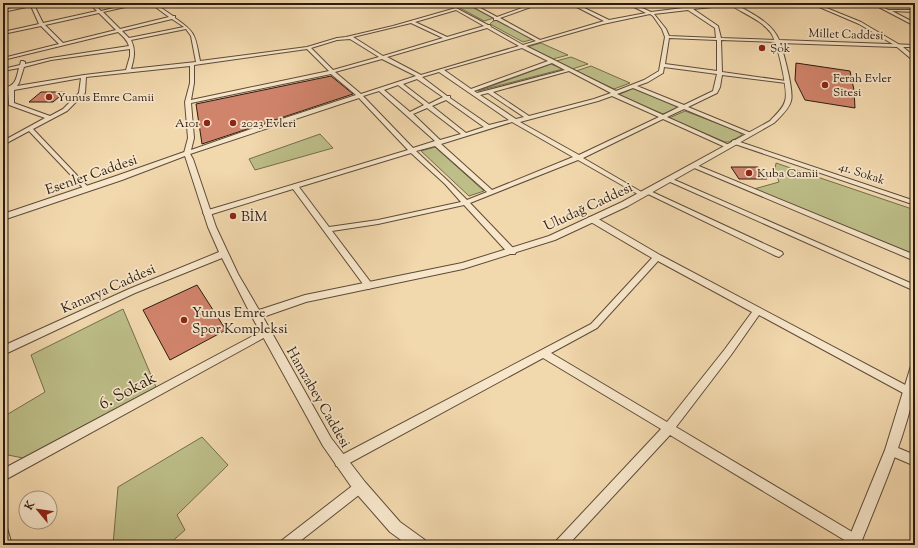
<svg xmlns="http://www.w3.org/2000/svg" width="918" height="548" font-family="'Sorts Mill Goudy',serif">
<rect width="100%" height="100%" fill="#f2d8ad"/>
<filter id="stains"><feTurbulence type="fractalNoise" baseFrequency=".005" numOctaves="4"/><feColorMatrix values="0 0 0 0 .2 0 0 0 0 .09 0 0 0 0 .02 0 0 0 .5 -.17"/></filter>
<radialGradient id="worn" r=".72"><stop offset=".6" stop-color="#630" stop-opacity="0"/><stop offset="1" stop-color="#630" stop-opacity=".3"/></radialGradient>
<path fill="#bdbe88" stroke="#746d4c" d="M470 5 494 18 484 21 460 8Z
M497 20 534 39 523 42 490 24 493 21Z
M541 43 568 55 553 59 527 47Z
M571 57 588 64 572 69 556 61Z
M551 64 563 69 478 91Z
M591 66 630 83 614 89 576 71Z
M634 88H636L679 107 663 114 618 95Z
M685 111 740 132 742 135 729 142H725L669 118Z
M320 134 333 148 255 170 249 159Z
M435 147 484 191 469 196 421 151Z
M776 163 915 210V256L754 189 779 182 775 170Z
M123 309 156 387 23 458 8 455 3 446V417L45 392 31 355Z
M202 437 228 465 177 515 185 530 168 545H113L118 487Z"/>
<path fill="#d1846c" stroke="#2c1c11" d="M796 63 850 71 854 90 855 108 805 100 795 80Z
M331 76 353 94 202 144 196 104Z
M41 92H65L53 102H29Z
M731 167H758L767 179H739Z
M197 285 226 330 170 360 143 310Z"/>
<g fill="none" stroke-linecap="round" stroke-linejoin="round">
<g stroke="#5e4b38" stroke-width="2">
<path id="minor" d="M29 3H33L43 23 97 11 89 3H93L101 11 136 3H143L103 12 120 29 169 17 150 3H154L173 16H175V18C197 33 195 36 200 61L307 47 337 38 346 37 393 26 456 8 488 25H490L491 27 523 45 536 41 497 20H494V18L470 5 471 3 497 17 536 3H542L500 18 540 40 604 21 569 3H574L609 20 646 13 626 3H631L651 12 683 8 674 3H679L688 7 732 3 734 4 732 5 693 9 718 26 721 38 777 40 779 41 777 42 721 40 722 72 786 81 788 82 786 83 722 75 720 87 717 93 688 107 751 133V135H747L684 109 667 117 729 145V147H725L663 119 583 158 645 194V196H641L578 160 470 203 515 250 516 252 515 254H509L464 205 378 224 332 231 372 284 373 286 369 289 366 288 293 189 209 215H205L203 213 205 211 408 150 359 98 187 155 184 153 188 138 185 102 190 83V66L86 77 85 93 67 111 33 129 90 189 89 190H85L29 131 3 145V141L45 118 9 105 8 91 3 92V88C16 86 16 79 19 68L3 71V69L20 65 21 61H23L25 62V64L51 58 129 46C127 40 123 36 118 32L3 60V58L59 44 41 26 3 34V32L39 24 31 6 3 12V10L30 4ZM456 10 484 26 447 37 415 22ZM688 10 715 28 716 38 669 36 666 29 654 14ZM99 13 116 30 63 43 45 25ZM650 14 653 16 662 29 665 37 659 71 644 80 616 91 526 46 603 24ZM172 19 184 27 129 38 122 31ZM411 23 443 38 383 56 353 37ZM487 28 519 46 421 75 387 57ZM186 29 191 36 196 62 131 69C134 59 136 50 131 40ZM669 38 717 40V71L665 64ZM350 39 379 57 333 70 311 48 337 40ZM522 48 548 61 471 89 444 70ZM130 49V56L126 70 84 75 17 86 19 83 24 67 51 60ZM307 49 329 71 191 100 194 83V65ZM382 59 416 76 361 94 335 72ZM552 63 565 70 477 93 474 91ZM664 67 717 74 713 91 684 105 637 86 648 82 663 73ZM569 71 611 93 594 99 529 116 493 92ZM439 72 509 120 489 125 450 98V96H447L422 77ZM331 74 356 95 257 127 191 150 194 138 191 103ZM81 78 79 93 63 109 50 116 14 103V90ZM417 79 443 97 429 104 403 84ZM398 85 424 105 410 112 384 90ZM633 88 679 107 663 115 617 94ZM379 91 435 141 413 148 363 96ZM488 93 524 117 516 119 480 95ZM612 96 659 117 579 155 520 122 598 101ZM446 100 484 127 466 133 432 106ZM427 108 461 134 440 140 413 114ZM512 122 573 157 492 190 441 144ZM435 146 487 192 467 200 449 182 416 151ZM411 153 445 184 461 202 378 220 329 227 299 187Z
M836 3H848L824 7 861 22 900 45 896 46 859 24 817 6Z
M871 3H876L888 10H915V12L892 11 915 23V26Z
M734 140 915 201V205L732 143V141Z
M694 164 915 255V261L692 167V165Z
M670 178 915 285V291L668 181 667 180Z
M648 190 782 252 783 254 779 257 776 256 646 193 645 192Z
M589 217H595L660 255 911 388 913 391 911 394 908 395 905 394 759 315 731 355 676 427 859 536 861 540 859 544H851L670 435 568 545H554L556 541 661 429 543 358 344 466 340 467 336 466 335 462 336 458 591 324 652 258 589 221 588 219ZM658 261 752 312 725 349 667 422 551 353 597 328Z
M266 329 269 331 270 333 269 335 3 481V469Z
M891 445 915 455V466L887 454 886 450 887 446Z
M360 481 364 483 366 487 364 491 295 545H279L281 541 356 483Z
M3 526 7 528 12 545H3Z"/>
</g>
<g stroke="#5e4b38" stroke-width="2">
<path id="tertiary" d="M728 3H733C749 12 772 22 779 40L915 45V47H903L915 57V62L897 47 780 43C784 54 794 91 791 101 789 109 780 117 774 123L628 206 555 240 463 269 306 302 263 317 331 438 365 482 400 522 425 540 427 545H408L390 532 355 492 323 446 251 315 222 258 135 293 3 355V346L129 289 219 252 208 227 185 156 122 180 3 220V214L116 176 187 151 189 152 193 159 216 227 238 274 259 310 305 295 462 263 549 236 622 202 770 121C775 115 783 109 785 101 789 92 777 41 771 33 761 19 741 13 728 3Z
M915 365C915 372 916 381 915 389 904 441 880 495 860 545H846L885 450 910 369 911 366Z"/>
</g>
<use href="#minor" fill="#f7e6ca" fill-rule="evenodd"/>
<use href="#tertiary" fill="#f7e6ca" fill-rule="evenodd"/>
</g>
<g fill="#8f2418" stroke="#f7e6ca" stroke-width="1.5">
<circle cx="762" cy="48" r="4"/>
<circle cx="825" cy="85" r="4"/>
<circle cx="49" cy="97" r="4"/>
<circle cx="207" cy="123" r="4"/>
<circle cx="233" cy="123" r="4"/>
<circle cx="749" cy="173" r="4"/>
<circle cx="233" cy="216" r="4"/>
<circle cx="184" cy="320" r="4"/>
</g>
<g text-anchor="middle" stroke-width="3.5" stroke-linejoin="round" paint-order="stroke">
<g font-size="12" fill="#2c1c11" stroke="#f7e6ca">
<text transform="translate(846 34) rotate(2)" y="4">Millet Caddesi</text>
<text transform="translate(862 173) rotate(18)" y="4">41. Sokak</text>
</g>
<g font-size="12" fill="#2c1c11" stroke="#f7e6ca" text-anchor="start">
<text x="770" y="52">Şok</text>
<text x="833" y="82">Ferah Evler<tspan x="833" dy="14">Sitesi</tspan></text>
<text x="57" y="101">Yunus Emre Camii</text>
<text x="199" y="127" text-anchor="end">A101</text>
<text x="241" y="127">2023 Evleri</text>
<text x="757" y="177">Kuba Camii</text>
</g>
<g font-size="14" fill="#2c1c11" stroke="#f7e6ca">
<text transform="translate(91 174) rotate(-19)" y="5">Esenler Caddesi</text>
<text transform="translate(588 206) rotate(-25)" y="5">Uludağ Caddesi</text>
<text transform="translate(108 288) rotate(-24)" y="5">Kanarya Caddesi</text>
<text transform="translate(319 397) rotate(60)" y="5">Hamzabey Caddesi</text>
</g>
<g font-size="14" fill="#2c1c11" stroke="#f7e6ca" text-anchor="start">
<text x="241" y="221">BİM</text>
<text x="192" y="317">Yunus Emre<tspan x="192" dy="16">Spor Kompleksi</tspan></text>
</g>
<g font-size="17" fill="#2c1c11" stroke="#f7e6ca">
<text transform="translate(127 390) rotate(-28)" y="6">6. Sokak</text>
</g>
</g>
<rect width="918" height="548" fill="none" stroke="#f2d8ad" stroke-width="16"/>
<rect x="4" y="4" width="910" height="540" fill="none" stroke="#2c1c11" stroke-width="2"/>
<rect x="8" y="8" width="902" height="532" fill="none" stroke="#2c1c11"/>
<g transform="translate(38 510) rotate(299)"><circle r="19" fill="#f7e6ca" stroke="#a69580"/>
<path d="M0-3L7 15L0 10L-7 15Z" fill="#8f2418"/>
<text y="-6" font-size="11" font-weight="bold" text-anchor="middle" fill="#2c1c11">K</text>
</g>
<rect width="100%" height="100%" filter="url(#stains)"/>
<rect width="100%" height="100%" fill="url(#worn)"/>
</svg>
